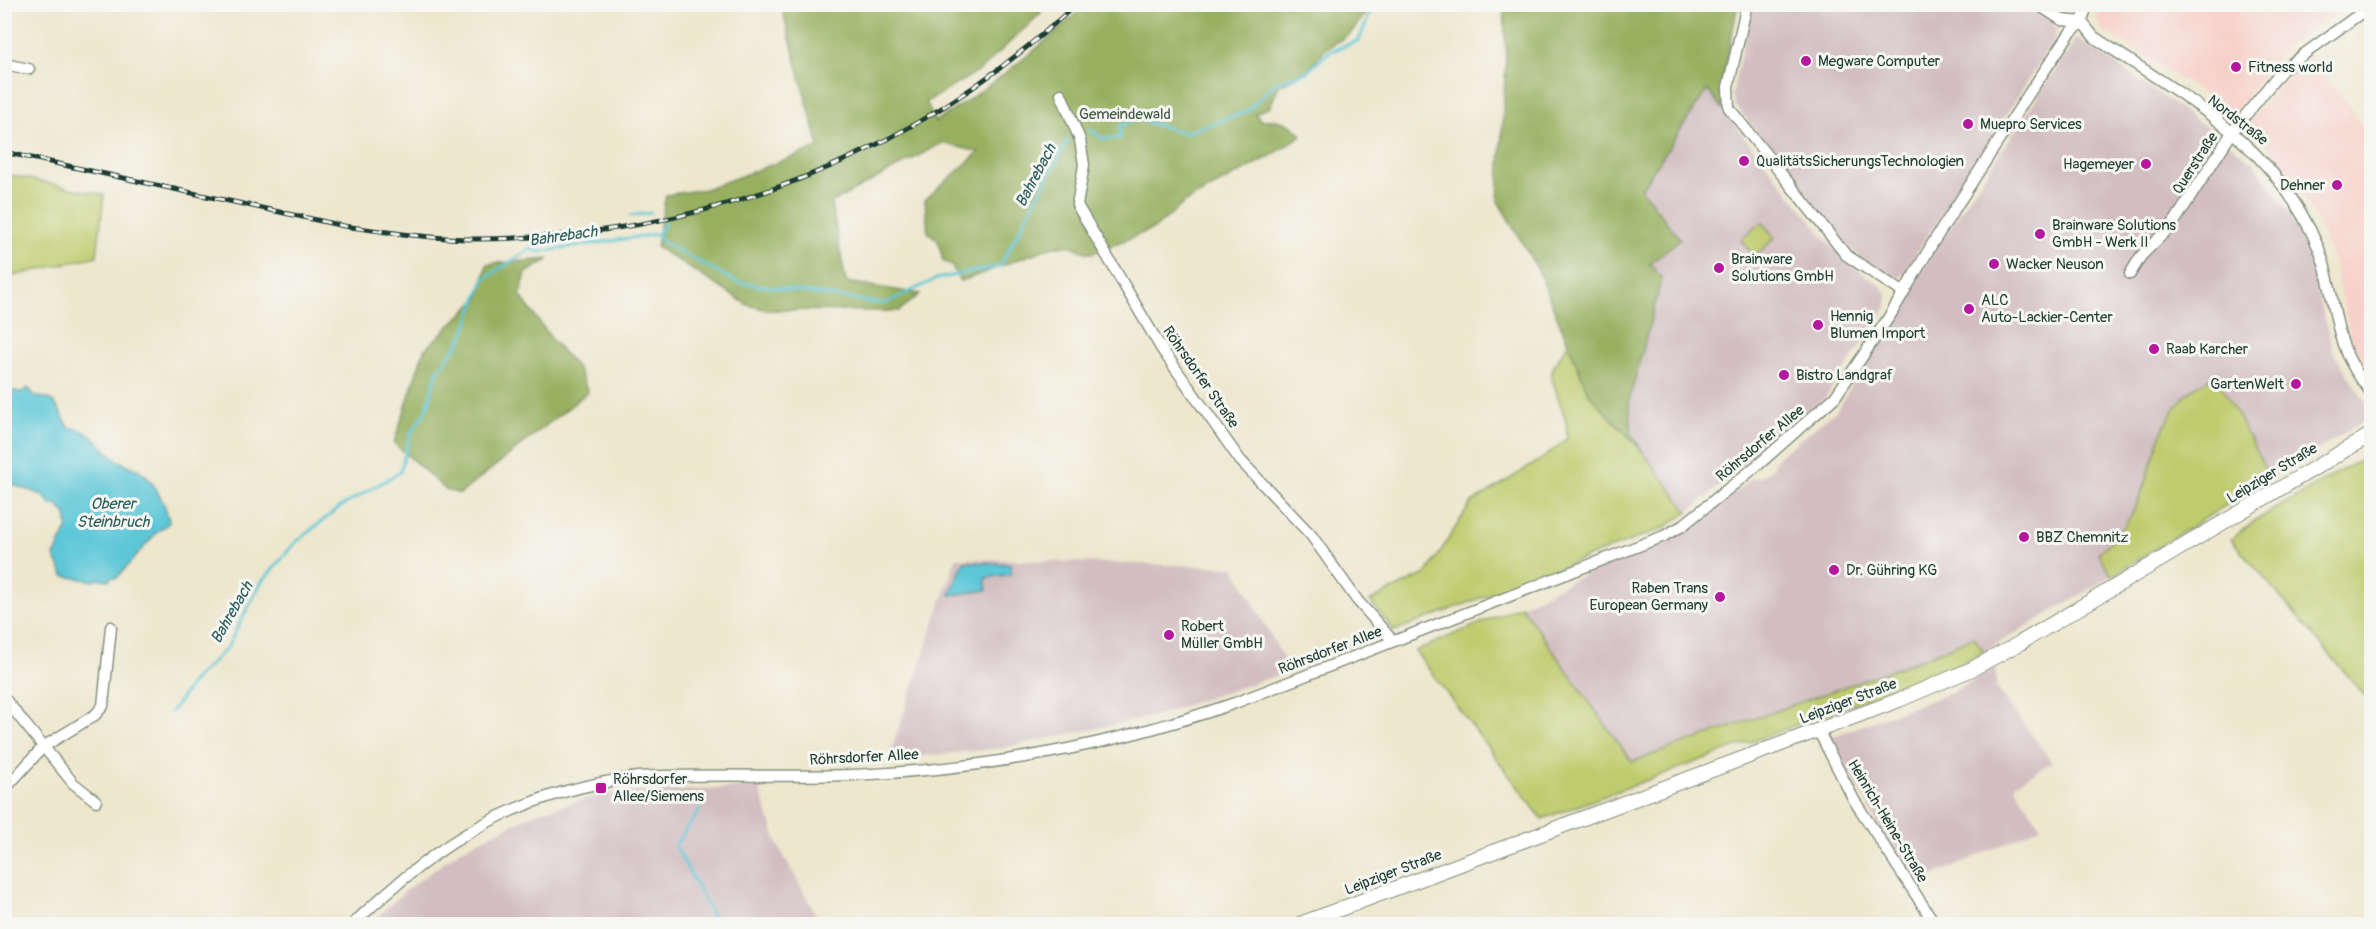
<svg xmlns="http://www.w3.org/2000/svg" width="2376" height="929" font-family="Pangolin,sans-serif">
<rect width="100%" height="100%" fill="#f6f6f2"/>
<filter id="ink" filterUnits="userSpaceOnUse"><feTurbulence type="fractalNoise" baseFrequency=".0167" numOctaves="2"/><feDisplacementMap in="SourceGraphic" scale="12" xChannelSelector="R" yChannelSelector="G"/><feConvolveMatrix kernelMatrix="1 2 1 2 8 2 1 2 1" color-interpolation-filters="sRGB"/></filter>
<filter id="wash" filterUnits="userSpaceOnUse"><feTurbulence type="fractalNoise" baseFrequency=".008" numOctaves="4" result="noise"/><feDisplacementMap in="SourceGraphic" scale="24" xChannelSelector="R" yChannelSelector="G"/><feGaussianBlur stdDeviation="1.35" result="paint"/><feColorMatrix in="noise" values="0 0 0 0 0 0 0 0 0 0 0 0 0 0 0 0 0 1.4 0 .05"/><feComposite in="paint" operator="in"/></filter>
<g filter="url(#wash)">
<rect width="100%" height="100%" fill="#eee7ce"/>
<path fill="#f7d0c9" d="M2102 5V4L2348 5 2286 46 2234 113 2102 29 2096 15Z
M2307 56 2346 101 2371 141V375L2352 342 2334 263 2312 211 2261 135 2252 128V120L2256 112Z"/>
<path fill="#d2bec1" d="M1751 5H2029L2052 21 2056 29 2054 40 1902 276 1897 279 1863 259 1846 245 1734 104 1732 95Z
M2077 38 2218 135 2254 163 2287 210 2305 243 2333 351 2366 403 2369 413 2364 421 2270 478 2216 375 2131 515 2111 543 2098 553 2112 576 1984 652 1974 637 1911 663 1632 762 1521 606 1598 568 1674 538 1696 524 1752 478 1761 477 1772 469 1775 459 1836 411 1946 233Z
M1707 90 1841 258 1881 286 1887 295V307L1825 398 1688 512 1636 443 1630 424 1629 401 1650 264 1641 189Z
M956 558 1234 567 1290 671 1151 717 1002 748 888 760Z
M1996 667V687L2052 762 2014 785 2041 827 1911 886 1831 737 1953 692Z
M759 787 778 845 821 924H370L406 890 462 849 538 812 604 794Z"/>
<path fill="#bfcc6e" stroke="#6f8451" stroke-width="1.5" d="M5 174 104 195 97 256 5 278Z
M1762 222 1775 238 1754 256 1741 240Z
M1568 344 1589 394 1643 452 1688 512 1664 528 1394 631 1370 601 1427 573 1471 503 1542 459 1567 439 1566 421 1551 376 1554 365Z
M2216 375 2270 478 2112 576 2098 553C2111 542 2123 530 2131 516 2154 476 2153 425 2189 392 2196 385 2208 380 2216 375Z
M2371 453V703L2231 539 2258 519Z
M1521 606 1632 762 1911 663 1974 637 1984 652 1953 667 1542 819 1415 651Z"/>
<path fill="#97b061" stroke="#5b764a" stroke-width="1.5" d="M781 5H1037L1041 13 979 71 926 102 935 122C992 85 1036 52 1085 5H1372L1351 33 1324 50 1308 71 1279 85 1270 107 1255 113 1261 121C1276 117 1292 123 1302 135L1269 157 1185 202 1155 228 1093 253C1081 253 1077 246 1067 245 1051 243 983 275 960 281L951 265 943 261 938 240 928 232 925 200 979 152 942 143 831 203 846 282 920 294 899 311 767 310 748 305 656 247 666 195 706 189 819 147Z
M1504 5H1738L1720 94 1724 111 1707 90 1641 189 1680 239 1650 264 1662 278 1629 401 1632 434 1643 452 1589 394 1538 270 1498 201 1506 61Z
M549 259 526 273 520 295 553 341 578 369 588 392 460 494 446 490 394 443 424 350 479 298 487 264Z"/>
<path fill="#5dc7d8" stroke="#3e8286" stroke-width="1.5" d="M28 388 36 397C58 396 58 412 69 427 94 431 97 444 115 458 123 465 132 465 140 471 153 479 168 508 169 523L157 532 117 578 112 577 109 580 97 579 95 581 64 576 54 556 68 527 66 515 57 504 51 505 43 495 5 482V395L11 391 22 392Z
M964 562 1010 564 1011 574 985 578 987 590 950 595Z"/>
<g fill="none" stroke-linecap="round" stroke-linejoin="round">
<path stroke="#5dc7d8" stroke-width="3" d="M1090 130 1104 139 1120 138V126L1136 119 1185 133 1246 112 1277 82 1307 72 1329 52 1359 40 1374 4
M630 216 651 213
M657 234 665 224
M171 712 195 679 227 648 260 584 296 542 340 507 400 472 410 435 427 409 437 372 462 339 484 279 530 249 539 252 657 234 661 241 736 282 884 304 936 279 1000 266 1068 140
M700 810 675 845 717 924"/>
</g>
</g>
<g filter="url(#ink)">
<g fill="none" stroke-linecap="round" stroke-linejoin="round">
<g stroke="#869281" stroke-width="13">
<path id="minor" d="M1747 4 1728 87 1729 108 1846 255 1904 293
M2037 4 2062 20 2082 22 2094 37C2185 98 2275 142 2319 249 2332 281 2332 315 2344 347 2350 364 2361 379 2372 394
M4 64 29 69
M1061 94 1080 140 1084 165 1077 205 1161 348 1240 460 1311 535 1357 600 1393 641
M2130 274 2141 256 2173 224 2233 131 2282 70 2372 5
M4 698 73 783 96 801
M1818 730 1854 800 1935 924
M4 790 43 747 95 715 103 706 111 627
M353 924C439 841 516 792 638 777 709 774 780 777 852 775 982 770 1111 746 1235 703L1664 536 1682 526 1759 464 1835 397 1891 314 1934 241 2030 92 2070 33 2082 22 2087 4
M2369 924 2372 892"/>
</g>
<g stroke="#869281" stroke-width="16">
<path id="major" d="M1300 924 1899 700 1972 669 2020 643 2372 434"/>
</g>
<use href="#minor" stroke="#fff" stroke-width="10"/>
<use href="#major" stroke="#fff" stroke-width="14"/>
<g stroke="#1f3d34" stroke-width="5">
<path id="rail" d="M4 152 344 226C387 232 431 239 474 239 700 239 912 159 1076 4"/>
</g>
<use href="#rail" stroke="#f6f6f2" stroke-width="3" stroke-dasharray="9" stroke-linecap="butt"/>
</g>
</g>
<g fill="#b5179e" stroke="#f6f6f2" stroke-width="2">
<circle cx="1806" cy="61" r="6"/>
<circle cx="2236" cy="67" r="6"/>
<circle cx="1968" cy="124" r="6"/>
<circle cx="1744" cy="161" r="6"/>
<circle cx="2146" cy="164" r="6"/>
<circle cx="2337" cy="185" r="6"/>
<circle cx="2040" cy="234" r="6"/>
<circle cx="1994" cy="264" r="6"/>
<circle cx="1719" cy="268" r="6"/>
<circle cx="1969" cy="309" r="6"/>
<circle cx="1818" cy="325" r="6"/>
<circle cx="2154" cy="349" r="6"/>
<circle cx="1784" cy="375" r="6"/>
<circle cx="2296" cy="384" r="6"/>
<circle cx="2024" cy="537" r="6"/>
<circle cx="1834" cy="570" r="6"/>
<circle cx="1720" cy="597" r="6"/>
<circle cx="1169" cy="635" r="6"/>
<rect x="595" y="782" width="12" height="12" rx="3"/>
</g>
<g text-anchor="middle" stroke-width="6" stroke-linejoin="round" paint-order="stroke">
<g font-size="15" fill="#1f3d34" stroke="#f6f6f2" text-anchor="start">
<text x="1818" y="66">Megware Computer</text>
<text x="2248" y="72">Fitness world</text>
<text x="1980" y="129">Muepro Services</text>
<text x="1756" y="166">QualitätsSicherungsTechnologien</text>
<text x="2134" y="169" text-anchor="end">Hagemeyer</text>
<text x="2325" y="190" text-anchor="end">Dehner</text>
<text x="2052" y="230">Brainware Solutions<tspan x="2052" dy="17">GmbH - Werk II</tspan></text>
<text x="1731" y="264">Brainware<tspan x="1731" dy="17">Solutions GmbH</tspan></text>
<text x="2006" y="269">Wacker Neuson</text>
<text x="1981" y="305">ALC<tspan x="1981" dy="17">Auto-Lackier-Center</tspan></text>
<text x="1830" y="321">Hennig<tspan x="1830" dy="17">Blumen Import</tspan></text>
<text x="2166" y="354">Raab Karcher</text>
<text x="1796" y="380">Bistro Landgraf</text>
<text x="2284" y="389" text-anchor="end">GartenWelt</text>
<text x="2036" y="542">BBZ Chemnitz</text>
<text x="1846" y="575">Dr. Gühring KG</text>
<text x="1708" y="593" text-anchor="end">Raben Trans<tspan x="1708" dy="17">European Germany</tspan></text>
<text x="1181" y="631">Robert<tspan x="1181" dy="17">Müller GmbH</tspan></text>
<text x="613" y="784">Röhrsdorfer<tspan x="613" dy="17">Allee/Siemens</tspan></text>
</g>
<g font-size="15" fill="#3f5a40" stroke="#f6f6f2">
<text x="1125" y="119">Gemeindewald</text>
</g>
<g font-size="15" fill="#1f3d34" stroke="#f6f6f2">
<text transform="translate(2238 120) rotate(38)" y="5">Nordstraße</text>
<text transform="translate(2195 163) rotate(-57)" y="5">Querstraße</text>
<text transform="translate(1201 377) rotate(55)" y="5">Röhrsdorfer Straße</text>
<text transform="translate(1760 443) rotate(-40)" y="5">Röhrsdorfer Allee</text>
<text transform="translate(2272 473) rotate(-31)" y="5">Leipziger Straße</text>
<text transform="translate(1330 650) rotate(-21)" y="5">Röhrsdorfer Allee</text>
<text transform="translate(1848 701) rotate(-21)" y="5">Leipziger Straße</text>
<text transform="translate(864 757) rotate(-3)" y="5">Röhrsdorfer Allee</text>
<text transform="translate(1888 821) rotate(59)" y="5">Heinrich-Heine-Straße</text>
<text transform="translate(1393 872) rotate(-21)" y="5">Leipziger Straße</text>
</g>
<g font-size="16" font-style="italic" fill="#2e605d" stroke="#f6f6f2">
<text transform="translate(1035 175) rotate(-62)" y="6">Bahrebach</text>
<text transform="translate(563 235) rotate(-8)" y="6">Bahrebach</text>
<text x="113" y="509">Oberer<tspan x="113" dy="18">Steinbruch</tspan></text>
<text transform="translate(231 612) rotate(-60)" y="6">Bahrebach</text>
</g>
</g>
<rect width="2376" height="929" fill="none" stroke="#f6f6f2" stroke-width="24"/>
</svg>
